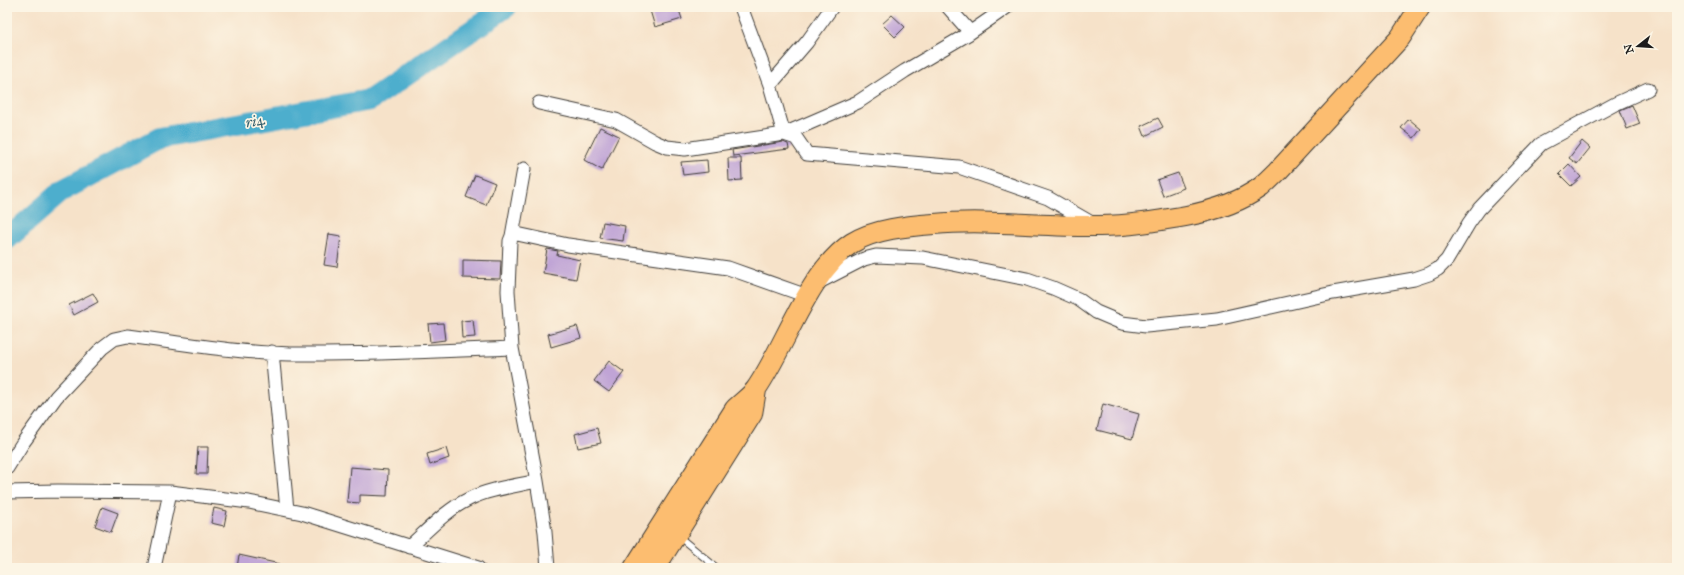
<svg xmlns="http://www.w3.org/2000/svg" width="1684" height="575" font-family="'IM FELL Great Primer',serif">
<rect width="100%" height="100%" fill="#fcf5e5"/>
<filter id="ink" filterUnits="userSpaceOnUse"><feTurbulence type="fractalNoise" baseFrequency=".025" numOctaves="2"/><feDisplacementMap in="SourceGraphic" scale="8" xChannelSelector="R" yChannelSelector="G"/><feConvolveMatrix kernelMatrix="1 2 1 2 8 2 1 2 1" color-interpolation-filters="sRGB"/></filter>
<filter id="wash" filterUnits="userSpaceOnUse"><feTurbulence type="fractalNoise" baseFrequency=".012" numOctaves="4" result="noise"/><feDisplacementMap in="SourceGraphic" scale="16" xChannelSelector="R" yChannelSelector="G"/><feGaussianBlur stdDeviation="0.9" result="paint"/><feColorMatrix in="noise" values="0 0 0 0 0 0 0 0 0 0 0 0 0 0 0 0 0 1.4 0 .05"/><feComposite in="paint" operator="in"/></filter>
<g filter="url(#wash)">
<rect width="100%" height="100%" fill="#f6e2c9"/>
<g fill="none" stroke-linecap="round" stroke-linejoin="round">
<path stroke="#4eaecd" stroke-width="22" d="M7 239 63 190 160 138 370 100 506 7"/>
</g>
<g id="blocks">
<path fill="#c0a4d6" d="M649 7H678L682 19 655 27Z
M892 15 905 27 895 37 882 24Z
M1632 105 1640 124 1627 129 1620 110Z
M1158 118 1163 127 1145 136 1141 126Z
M1409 119 1421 129 1414 138 1401 128Z
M600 127 619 136 602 170 584 160Z
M1582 141 1590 148 1577 164 1569 158Z
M783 142 788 144 789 149 733 156 732 150Z
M728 158H741L742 180 729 181Z
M707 160 708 172 683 175 681 162Z
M1569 164 1581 177 1571 186 1559 174Z
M1178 173 1184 188 1163 196 1157 180Z
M475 175 495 183 486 205 466 197Z
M603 222 625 226 623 241 600 238Z
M329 234 341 236 337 267 324 265Z
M547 249 558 251 557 255 580 260 576 279 543 273Z
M463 260 501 261 500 279 463 278Z
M93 293 98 302 74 315 69 305Z
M473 320 475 337 462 338 461 321Z
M443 323 445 340 430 342 428 324Z
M577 326 581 338 551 347 548 334Z
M609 361 624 372 609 392 594 381Z
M1103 404 1139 414 1132 439 1097 430Z
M597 428 601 443 578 448 575 434Z
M198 447H208L207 474H196Z
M446 448 449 458 430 465 427 454Z
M350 467 388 470 387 496 360 495V503L347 502Z
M102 507 118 513 111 532 95 526Z
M214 508 227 511 224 526 211 523Z
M239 555 280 564 279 568H237Z"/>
</g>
</g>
<g filter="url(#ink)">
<use href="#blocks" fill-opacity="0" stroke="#3d3a36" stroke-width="1"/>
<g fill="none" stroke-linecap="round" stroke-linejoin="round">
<g stroke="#3d3a36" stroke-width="8">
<path id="lane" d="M678 536 717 568"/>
</g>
<g stroke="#3d3a36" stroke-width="15">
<path id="street" d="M741 7 770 85 784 134 796 138 807 154 959 167 1048 198 1095 225
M948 7 970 32
M770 85 807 42 832 7
M539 103 616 120 655 142 667 147 685 149 784 134 858 102 905 71 968 34 1007 7
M512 236 524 169
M819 282 864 259 876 256 923 258 1027 279 1053 288 1078 299 1096 312 1122 323 1146 326 1217 319 1333 293 1414 279 1429 274 1438 269 1447 260 1469 223 1479 209 1541 144 1615 104 1648 89
M272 352 287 510
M7 468 22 444 56 397 102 348 114 339 128 336C182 343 237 353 291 354 364 355 438 351 512 348
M7 492 58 491 170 492 249 502 302 513 478 568
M409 547C428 530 446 510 469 499 489 489 515 486 537 481
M154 568 170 492
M548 568 545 532 537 481 512 348 508 291 510 241 512 236 517 234 568 245 728 268 807 296"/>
</g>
<g stroke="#3d3a36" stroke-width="22">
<path id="primary" d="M634 568 735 409C742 402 751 396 756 389 786 346 808 272 852 243 874 229 908 226 934 224 989 219 1044 227 1099 226 1128 226 1157 221 1186 216 1212 211 1239 203 1261 187 1267 182 1272 177 1278 171L1400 38 1420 7
M655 568 752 414 756 390"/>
</g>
<use href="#lane" stroke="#fff" stroke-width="6"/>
<use href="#street" stroke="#fff" stroke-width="13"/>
<use href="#primary" stroke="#fcbd6f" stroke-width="20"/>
</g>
</g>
<g text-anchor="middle" stroke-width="3.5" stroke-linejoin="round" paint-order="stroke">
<g font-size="15" font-style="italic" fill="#325e6c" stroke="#fcf5e5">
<text transform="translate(255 121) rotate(-10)" y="5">ri4</text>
</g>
</g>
<rect width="1684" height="575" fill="none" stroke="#fcf5e5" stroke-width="24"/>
<g transform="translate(1638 46) rotate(253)" stroke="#fcf5e5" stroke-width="3" paint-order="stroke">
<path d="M0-3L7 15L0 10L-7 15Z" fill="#1c1c1c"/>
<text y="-6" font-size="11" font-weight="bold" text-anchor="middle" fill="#1c1c1c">N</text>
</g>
</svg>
